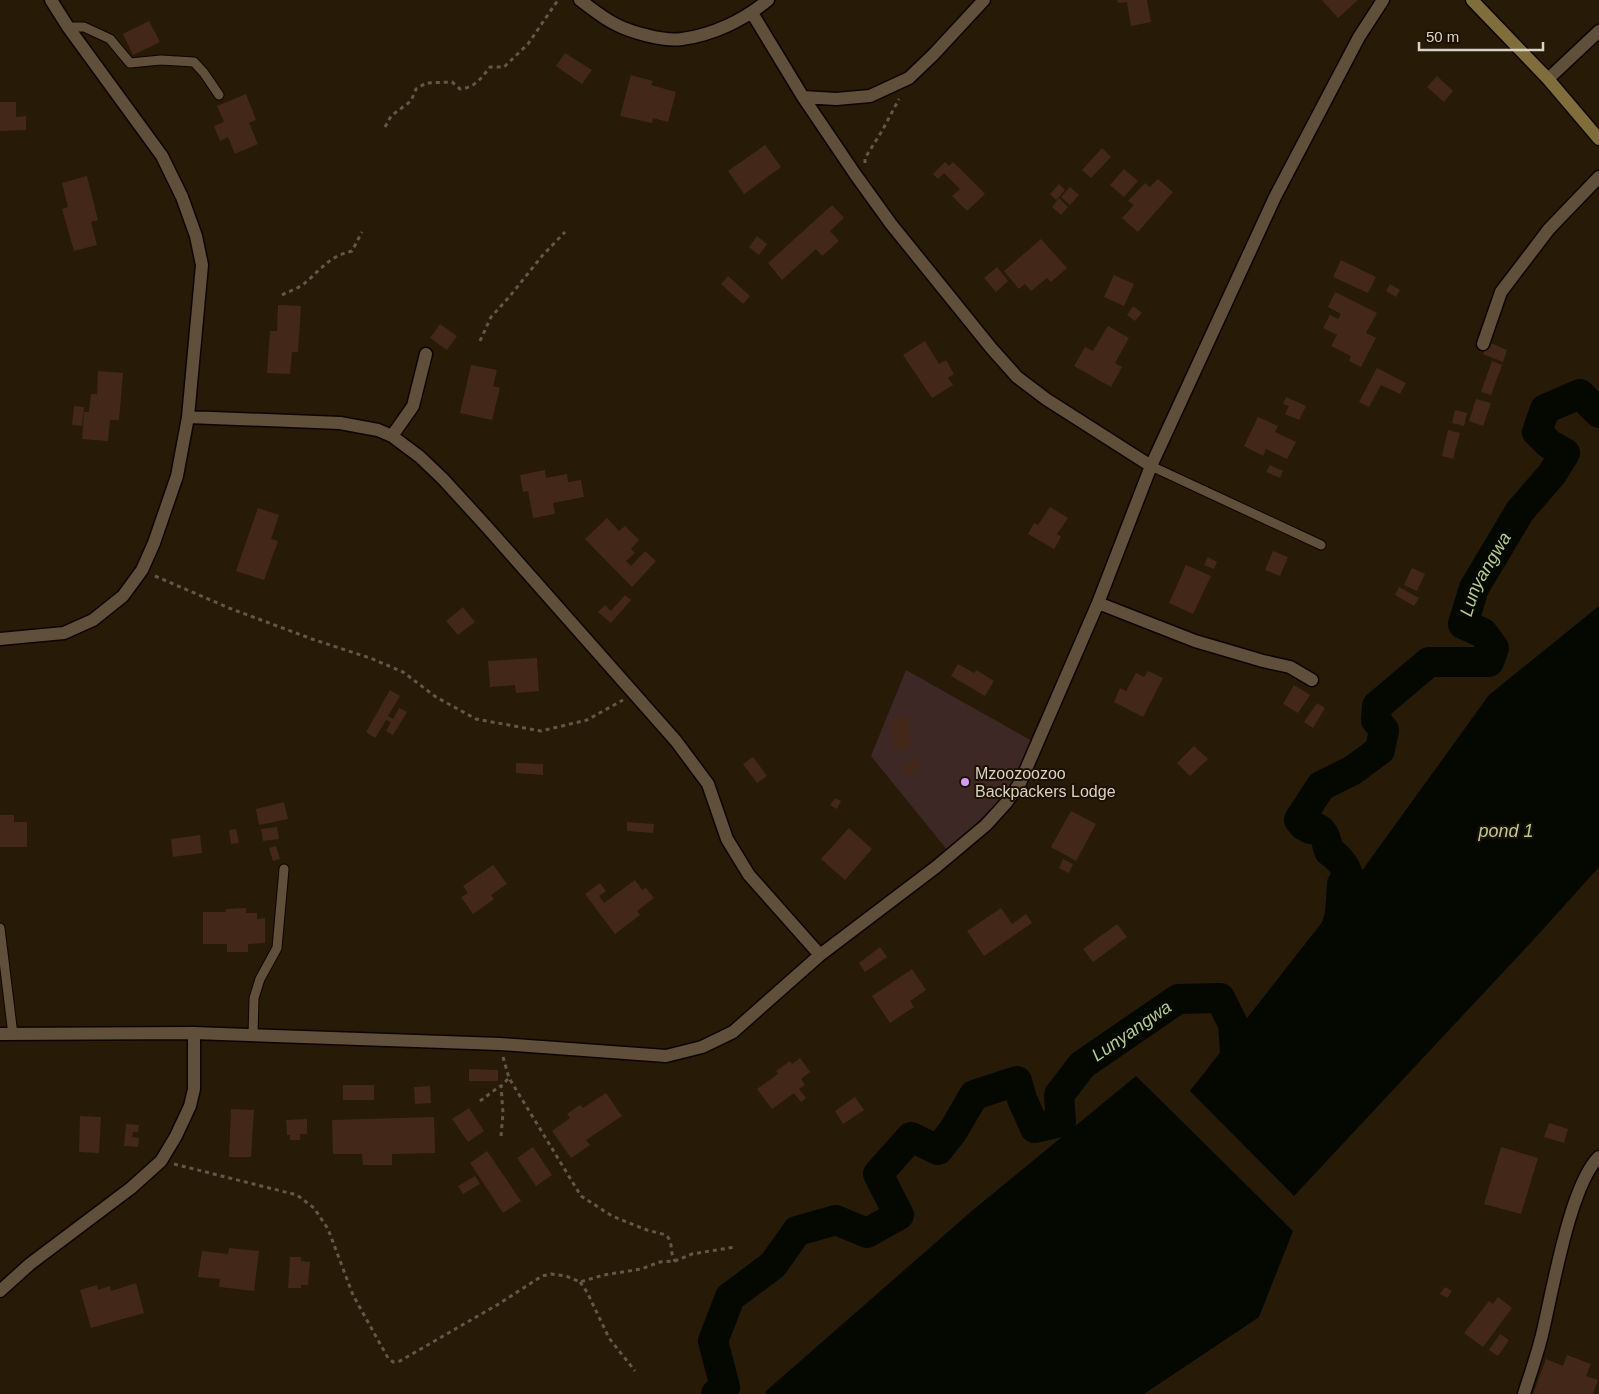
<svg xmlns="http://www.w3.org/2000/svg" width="1599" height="1394" font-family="Helvetica,sans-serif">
<rect width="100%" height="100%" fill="#271a07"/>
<path fill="#3d2826" d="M906 670 1034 742 1012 788 948 851 871 756Z"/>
<path fill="#040800" d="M1599 606V867L1536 937 1294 1196 1190 1091 1356 879 1489 695Z
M1136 1076 1293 1231 1259 1317 1144 1394H766L765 1392 973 1210Z"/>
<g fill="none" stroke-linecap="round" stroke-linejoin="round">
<g stroke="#040800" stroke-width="30">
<path id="s1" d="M1344 933 1336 929 1340 914 1342 884H1344L1348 875C1346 866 1337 856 1329 851 1326 842 1326 831 1315 827L1310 829 1303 825 1299 820 1321 786 1353 770 1380 750 1384 730 1376 720 1377 706 1429 662H1489L1494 648 1483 633 1463 624 1474 588 1520 511 1552 474 1565 453 1549 444 1537 432 1545 409 1580 394 1599 413"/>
<path id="s2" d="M716 1394 725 1387 713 1341 730 1297 773 1265 797 1231 836 1220 867 1233 899 1215 878 1174 911 1137 938 1150 953 1131 974 1095 1017 1081 1022 1099 1035 1128 1061 1122 1059 1095 1082 1065 1178 999 1220 998 1233 1024 1235 1052 1257 1061"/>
</g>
</g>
<path fill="#432819" d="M1117 0H1147L1151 22 1131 26 1127 2 1118 3Z
M1322 0H1358L1338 18Z
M149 21 160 42 133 55 123 34Z
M565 53 592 70 582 84 556 66Z
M631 75 653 81 651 85 676 92 668 122 653 118 652 123 620 116Z
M1437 76 1453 91 1444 102 1427 87Z
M246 94 256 120 249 123 258 144 235 154 228 137 220 141 214 126 224 122 217 106Z
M0 102H16V117L26 116V130L0 131Z
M765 145 781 167 744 194 728 171Z
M1102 148 1111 157 1091 178 1082 170Z
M945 162 949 166 953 162 985 194 967 211 952 196 960 189 944 173 938 179 933 174Z
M1124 169 1138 181 1124 197 1110 185Z
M87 176 98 220 91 222 97 245 74 251 62 209 68 207 62 183Z
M1158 179 1173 192 1138 232 1122 218 1134 205 1128 201 1145 183 1150 187Z
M1059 184 1065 190 1056 200 1050 194Z
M1070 187 1079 195 1070 205 1061 197Z
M1059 198 1068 207 1061 215 1052 207Z
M832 205 844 218 830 231 839 241 822 256 816 249 782 280 768 263Z
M757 236 767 244 759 255 749 247Z
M1041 239 1067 268 1051 282 1047 278 1031 291 1025 284 1019 289 1004 271Z
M1341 260 1376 277 1368 293 1333 277Z
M997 267 1008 281 996 292 984 278Z
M1114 275 1134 284 1124 306 1104 297Z
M728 276 750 296 743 304 721 284Z
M1390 284 1400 290 1396 297 1386 291Z
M1335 292 1377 313 1366 333 1376 338 1361 367 1349 361 1351 356 1331 346 1337 335 1323 328 1330 315 1338 319 1341 314 1328 307Z
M278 305 301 306 298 352H292L290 374 267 373 270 331H277Z
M1133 306 1142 313 1135 321 1127 315Z
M440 324 457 336 447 350 430 338Z
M1108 326 1129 338 1115 363 1122 367 1111 387 1074 366 1085 347 1093 351Z
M925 341 939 364 946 360 954 374 948 378 953 385 932 398 903 355Z
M1488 342 1507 350 1503 362 1483 354Z
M1492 361 1502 365 1491 395 1481 392Z
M471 365 497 370 493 386 500 388 492 420 460 413Z
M1377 368 1406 383 1400 394 1381 385 1369 407 1359 402Z
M98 371 123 373 119 420H110L108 441 82 439 84 412H89L91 394H97Z
M1286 397 1306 406 1299 420 1285 414 1289 406 1283 404Z
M1476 399 1491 403 1483 426 1469 421Z
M74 406 84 407 82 426 72 425Z
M1455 410 1467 413 1464 426 1452 423Z
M1258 417 1278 426 1275 432 1296 442 1287 459 1266 449 1263 456 1244 446Z
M1448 430 1460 433 1453 459 1442 456Z
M1270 465 1283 471 1280 478 1266 472Z
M545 470 546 478 567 474 568 482 581 480 584 497 553 503 555 514 533 518 528 491 523 492 520 475Z
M1050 507 1068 518 1057 534 1061 537 1054 549 1028 534 1034 523 1038 525Z
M258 508 279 515 271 539 278 541 264 580 236 571Z
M607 518 619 531 625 526 639 540 631 549 635 553 626 561 631 566 645 551 656 561 632 587 585 539Z
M1273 551 1288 557 1280 576 1265 570Z
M1208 557 1217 562 1214 569 1204 565Z
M1186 565 1211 576 1193 614 1169 603Z
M1412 568 1425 574 1417 591 1404 585Z
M1399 587 1419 598 1414 606 1395 595Z
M625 595 631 600 611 623 598 612 605 605 611 611Z
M463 607 475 622 458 635 446 621Z
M537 658 539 691 516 693 515 685 490 687 488 661Z
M958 664 974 673 976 670 994 681 985 696 951 676Z
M1148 671 1163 678 1143 717 1114 702 1120 688 1126 691 1136 673 1144 677Z
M1294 685 1310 695 1298 713 1283 704Z
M390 690 400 696 388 716 393 719 399 708 407 712 393 735 386 731 391 722 386 720 375 738 366 732Z
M1317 703 1325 708 1313 728 1304 722Z
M892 717H909L910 749H893Z
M1194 746 1208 759 1190 776 1177 763Z
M753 757 767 776 757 783 743 764Z
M916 757 922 765 908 777 901 768Z
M516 763 543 764V775L516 773Z
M835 798 841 801 837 809 830 805Z
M284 802 288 819 259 825 256 809Z
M1071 811 1096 824 1076 861 1051 847Z
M0 815H14V822H27V847H0Z
M627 822 654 824 653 833 627 831Z
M277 827 279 839 263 841 261 829Z
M849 828 872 849 845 880 821 859Z
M236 829 239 843 231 844 229 830Z
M200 835 202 853 173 857 171 839Z
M276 846 280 859 273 861 269 848Z
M1063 859 1073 864 1069 873 1059 868Z
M493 865 507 884 491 895 494 899 473 914 461 897 468 893 463 886Z
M635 880 642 890 646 888 654 898 637 911 640 915 615 934 585 894 600 883 606 891 599 896 604 903Z
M246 908V913H257V919L265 918V943L248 944V952H227V944H203V912H226V909Z
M1001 908 1012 924 1026 914 1032 923 984 956 967 931Z
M1117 924 1127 937 1093 962 1083 949Z
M880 947 887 957 865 972 859 963Z
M912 969 926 990 910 1001 914 1007 890 1023 872 996Z
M800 1058 810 1072 801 1079 805 1085 799 1089 806 1098 801 1102 794 1093 772 1109 757 1089 778 1074 776 1071 790 1061 792 1064Z
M469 1069 498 1070V1081H469Z
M343 1085H374V1100H343Z
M430 1086 431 1103 415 1104 414 1087Z
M606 1093 622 1116 586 1140 590 1145 571 1158 552 1131 570 1118 567 1114 580 1105 583 1108Z
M855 1097 864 1110 843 1124 835 1111Z
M469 1108 484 1131 468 1142 452 1119Z
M231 1109 254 1110 251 1157H229Z
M80 1116 101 1117 99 1153 79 1152Z
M434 1117 435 1153 392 1154V1165H363L362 1154H333L332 1120Z
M307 1119V1134H300V1140H290V1135H287L286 1120Z
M1549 1123 1568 1129 1564 1143 1544 1137Z
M126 1124 139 1125 138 1132H133L132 1137 139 1138 138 1147 124 1146Z
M533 1147 552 1175 536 1186 517 1158Z
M1501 1147 1538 1158 1521 1214 1484 1204Z
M487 1151 521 1201 503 1213 470 1163Z
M475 1176 480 1184 463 1194 458 1186Z
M229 1248 259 1251 254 1291 219 1287 220 1279 198 1277 202 1251 228 1254Z
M290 1257H301V1261L310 1262 308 1285H301V1288H288Z
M136 1283 144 1313 91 1328 80 1290 97 1285 98 1290 110 1286 111 1291Z
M1445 1287 1452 1291 1447 1298 1440 1294Z
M1498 1297 1512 1308 1483 1347 1464 1333 1489 1301 1493 1304Z
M1500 1334 1509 1340 1498 1356 1489 1350Z
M1567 1355 1591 1364 1586 1376 1598 1380 1593 1394H1533L1546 1359 1563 1366Z"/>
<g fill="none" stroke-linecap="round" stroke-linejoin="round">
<g stroke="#0f0500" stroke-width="11">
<path id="lane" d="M68 27H84L110 39 130 63 161 60 194 62 204 73 219 95
M1151 466 1321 545
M0 928 13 1035
M253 1035 254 998 260 979 277 948 284 869"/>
</g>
<g stroke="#0f0500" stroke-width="15">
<path id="street" d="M51 0 68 27 162 156 182 197 196 236 202 265 188 417 340 423 378 430 392 436 420 457 443 479 486 526 676 741 708 784 727 839 749 875 820 955
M580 0C591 8 603 18 615 24 630 32 665 42 682 39 713 35 744 20 768 0
M752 13 803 97 855 174 891 224 992 349 1017 377 1046 399 1151 466
M1548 79 1599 31
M803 97 836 99 870 96 909 78 934 54 984 0
M1483 344 1501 292 1549 229 1599 177
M392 436 413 406 426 354
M1098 603 1195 641 1263 661 1290 667 1312 680
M0 639 64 633 93 620 123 596 142 570 154 543 177 476 188 417
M0 1034 194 1033 500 1044 666 1056 702 1047 733 1032 820 955 936 867 986 825 1006 803 1020 783 1098 603 1151 466 1275 197 1359 37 1383 0
M0 1291 30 1264 131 1188 161 1161 176 1136 190 1106 194 1089V1033
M1524 1394C1530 1375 1537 1355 1542 1335 1552 1294 1570 1184 1599 1157"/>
</g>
<g stroke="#0f0500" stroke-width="15">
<path id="secondary" d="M1472 0 1548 79 1599 139"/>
</g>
<path stroke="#635848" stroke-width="3" stroke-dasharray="4 4" stroke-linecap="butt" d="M385 127 391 116 411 101 416 89 426 83 452 82 460 89C475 88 482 77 490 67H504L528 44 558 0
M865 163V158L882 131 899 99
M282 295C289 291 300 288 306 282 322 268 330 256 352 251L362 232
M480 341 491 317 510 296 542 256 565 232
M155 576 229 608 312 639 370 658 403 672 436 697 476 719 541 731 587 720 623 700
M503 1057 509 1078 581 1196 612 1216 647 1230 666 1235C674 1243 669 1252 675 1261
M480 1101 500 1086
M501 1136 503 1113 501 1086 509 1078
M174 1164 297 1195 314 1208 328 1229 353 1295 388 1358 393 1362 400 1361 497 1305 542 1276 551 1274 566 1276 580 1282 604 1275 641 1269 660 1262 675 1261 692 1254 735 1247
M580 1282 587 1292 609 1338 635 1371"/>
<use href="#lane" stroke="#5f4f3b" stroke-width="9"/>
<use href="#street" stroke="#5f4f3b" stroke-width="12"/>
<use href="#secondary" stroke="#7f6e3c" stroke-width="12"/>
</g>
<circle fill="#d69bfa" stroke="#1d1101" stroke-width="2" cx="965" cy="782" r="5"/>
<g text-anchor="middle" stroke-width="4" stroke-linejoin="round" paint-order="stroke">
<g font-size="16" fill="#dbd2c7" stroke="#1d1101" text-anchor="start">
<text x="975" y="779">Mzoozoozoo<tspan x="975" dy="18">Backpackers Lodge</tspan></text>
</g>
<g font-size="18" font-style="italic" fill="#b7ca93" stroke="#1d1101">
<text dy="6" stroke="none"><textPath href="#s1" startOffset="542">Lunyangwa</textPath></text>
<text x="1506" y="837">pond 1</text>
<text dy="6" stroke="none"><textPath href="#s2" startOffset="751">Lunyangwa</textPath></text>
</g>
</g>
<path d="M1419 42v8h124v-8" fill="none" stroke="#dbd2c7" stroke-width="2.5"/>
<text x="1426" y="42" font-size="15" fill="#dbd2c7" stroke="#1d1101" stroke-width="4" paint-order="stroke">50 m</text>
</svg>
